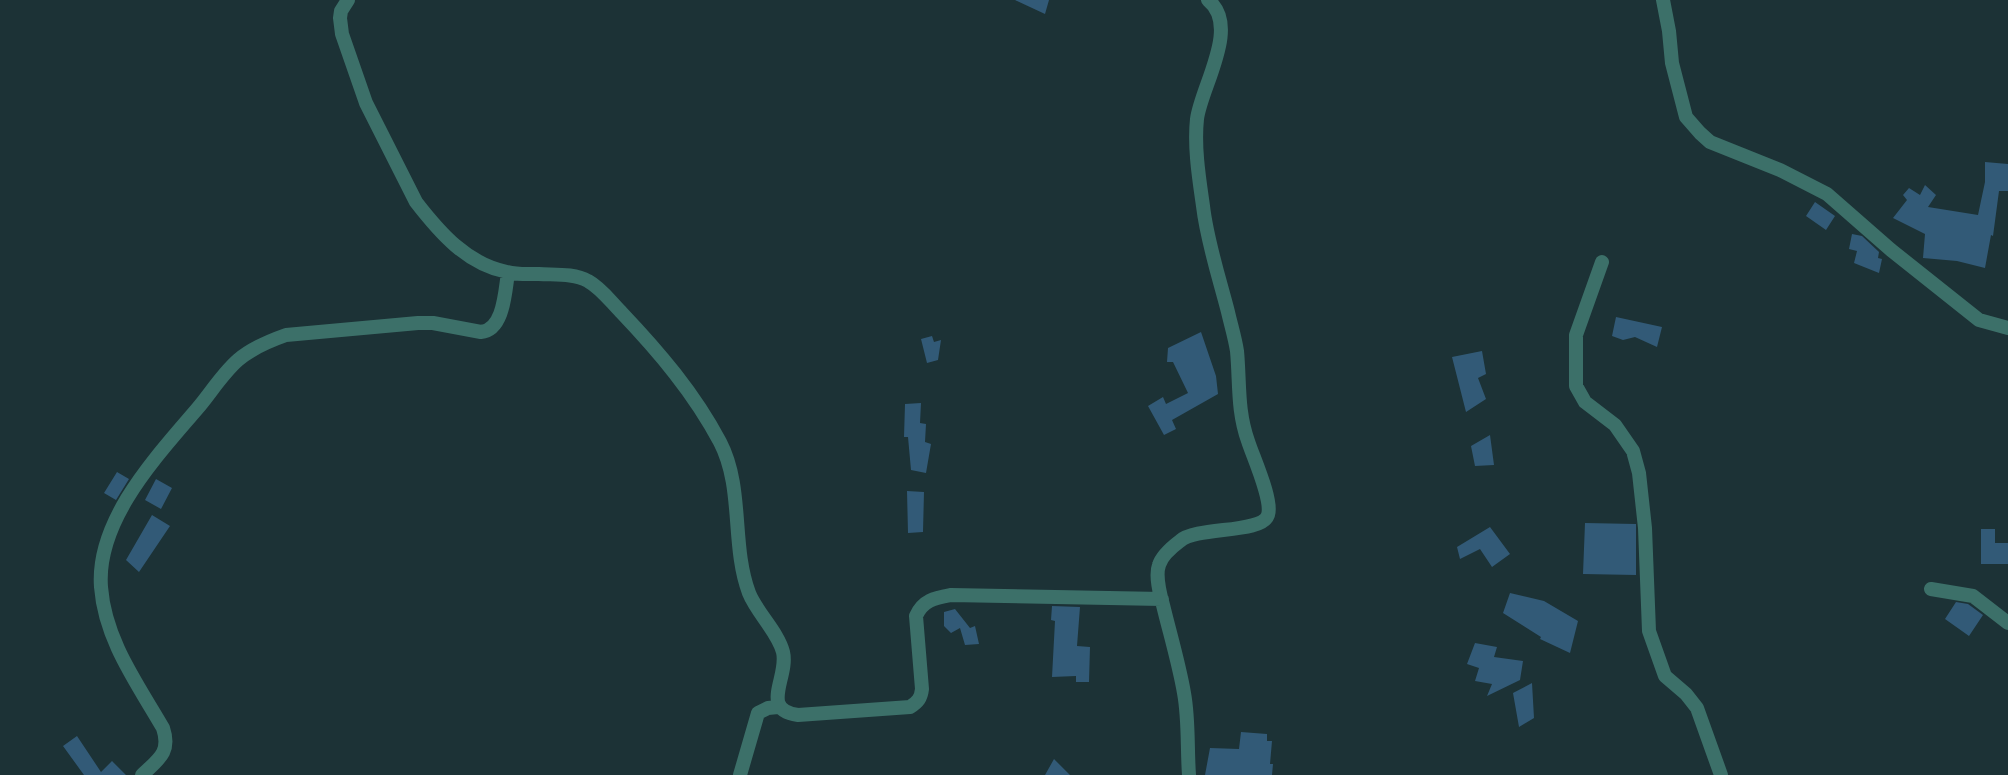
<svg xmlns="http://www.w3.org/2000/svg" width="2008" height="775" font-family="Signika,sans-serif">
<rect width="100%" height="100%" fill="#1c3236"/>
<path fill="#325a77" d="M1015 0H1049L1045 14Z
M1985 162 2008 164V191H1999L1993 236 1991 235 1985 268 1957 261 1923 258 1925 234 1893 218 1907 200 1903 195 1909 188 1920 195 1925 185 1936 195 1928 207 1978 215 1985 182Z
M1815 202 1835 216 1826 230 1806 216Z
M1852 234 1862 236 1879 252 1878 258 1882 259 1879 273 1854 263 1857 251 1849 249Z
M1616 317 1662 327 1657 347 1635 337 1623 340 1612 336Z
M1201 332 1216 376 1218 394 1172 420 1176 429 1164 435 1148 406 1163 397 1166 404 1188 393 1173 362H1167L1168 348Z
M932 336 934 342 941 340 938 360 927 363 921 339Z
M1482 351 1486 374 1478 378 1486 399 1466 412 1452 357Z
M921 403 920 423 926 424 925 442 931 444 926 473 911 470 908 437H904L905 404Z
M1490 435 1494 465 1475 466 1471 446Z
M117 472 129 479 116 500 104 493Z
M156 479 172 488 161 509 145 500Z
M907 491 924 492 923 532 908 533Z
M152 515 170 526 139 572 126 560Z
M1585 523 1636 524V575L1583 574Z
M1490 527 1510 554 1492 567 1480 549 1460 559 1457 547Z
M1981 529H1995V543H2008V564H1981Z
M1510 593 1544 601 1578 621 1570 653 1540 639 1541 637 1503 613Z
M1956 602 1968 604 1983 615 1969 636 1945 619Z
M1052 606 1080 607 1077 646 1090 647 1089 682H1076V676L1052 677 1055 621 1051 620Z
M955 609 970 628 975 626 979 644 965 645 960 628 951 633 944 626V612Z
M1475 643 1497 647 1494 657 1523 661 1520 680 1487 696 1492 684 1475 681 1479 668 1467 664Z
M1532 683 1534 718 1519 727 1513 693Z
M1241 732 1267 734V741H1272L1270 764H1273L1272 775H1205L1210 748 1239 749Z
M77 736 101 772 112 761 126 775H84L63 746Z
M1054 759 1070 775H1045Z"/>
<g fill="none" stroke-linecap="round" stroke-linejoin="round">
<path stroke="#3c7069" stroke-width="14" d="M348 0 341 11 340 18 342 34 366 103 416 202C440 233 467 264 507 272 517 275 529 274 539 274 554 275 574 273 588 281 601 288 611 302 621 312 659 352 694 393 720 442 744 488 731 545 749 593 757 613 778 632 783 652 789 677 759 710 798 715L910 707C918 702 921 698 922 689L916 616C923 600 935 598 951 595L1162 599
M1663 0 1669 31 1672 63 1686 117 1700 133 1710 142 1780 170 1827 194 1891 250 1979 320 2008 328
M1602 262 1576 335V386L1585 402 1615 425 1633 451 1639 473 1645 528 1649 631 1665 676 1686 694 1697 708 1721 775
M1931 589 1973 596 2008 623
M142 775C159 759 171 752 163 728 137 683 105 640 101 587 96 520 157 456 197 409 210 394 222 374 238 360 252 348 269 341 286 335L418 323H433L481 332C504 330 505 291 508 273
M740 775 758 713 768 708 778 707
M1189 775C1187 748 1189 720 1184 693 1179 664 1170 634 1163 605 1160 594 1155 576 1159 565 1162 555 1172 547 1180 541 1197 526 1262 534 1268 515 1273 500 1253 457 1248 441 1237 410 1240 383 1237 351 1235 338 1231 325 1228 312 1219 277 1207 241 1203 206 1199 178 1194 147 1197 119 1201 87 1241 26 1208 0"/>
</g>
</svg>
